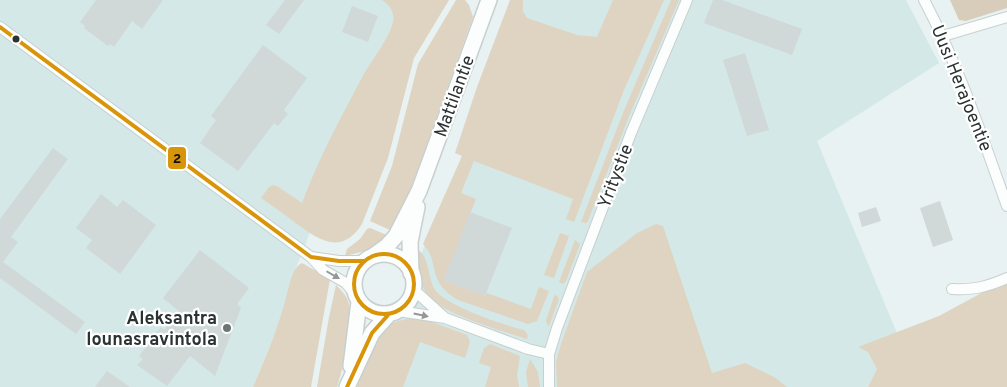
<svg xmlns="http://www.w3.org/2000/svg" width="1007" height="387" font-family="Overpass,sans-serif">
<rect width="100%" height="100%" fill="#e8f2f2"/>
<path fill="#d4e8e8" d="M0 0H402L292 278 281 318 253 387H0Z
M518 0H906L939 63 817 141 897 333 868 387H371L425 244 463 155Z"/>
<path fill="#ded4c1" d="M382 0H449L414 58 388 158 362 224C341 257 317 239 293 221 283 213 272 206 261 198L269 187 273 185 277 186 302 203C319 157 342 115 365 72 374 57 388 40 393 22 395 13 390 5 382 0Z
M456 0H465L469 5 473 17 416 174 398 221 392 231 370 221 392 166 418 64Z
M510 0H523V11L527 18 577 35 597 37 613 0H664L624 90 574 222 566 219 573 199 474 161 461 193 476 199 444 280 485 296 487 293 531 309 539 287 549 291 537 321 528 324 458 300C425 281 441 262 423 244L462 156 455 153 477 87Z
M671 0H679L630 114 588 221 586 223 581 222 623 113Z
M656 224 663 226 712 373 745 363 774 377 787 387H557L556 362 561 344 587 272 637 233Z
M370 228 389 236 369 250 345 256 347 249 360 239 367 229Z
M560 233 569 236 554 278 544 275Z
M575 240 580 244 579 247 566 281 563 284 559 282Z
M416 249C430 254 427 278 435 290 446 306 504 325 524 330L528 335 527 339C503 331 440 314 426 293 419 281 418 263 416 249Z
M302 263 330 279 311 387H253C266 356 279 326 287 294 290 284 292 268 302 263Z
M1007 282V387H868L877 369 868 352 858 347 939 316 987 290Z
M336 285C341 290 346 295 348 301 355 318 343 369 337 387H317L329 317Z
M555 294 559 299 549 326 547 324 546 320Z
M412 318 429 321 467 335 470 342 465 358 420 342 403 387H357L377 338 394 322Z
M490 344 520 356 517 375 519 387H485L491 367 479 363 484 348Z
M530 359 538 372 540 387H528L526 372Z"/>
<path fill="#d8cdba" d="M950 0H1007V8L966 21 959 20Z"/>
<path fill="#d0d8d8" d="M96 0H163L142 29 132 21 114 47 110 44 108 46 84 28 85 26 80 22Z
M285 0H304L279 34 266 25Z
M713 0H722L802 29 792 55 704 23Z
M352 6 378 16 368 42 342 32Z
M263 45 307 78 284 110 288 114 278 126 274 123 238 171 200 143 216 120 211 116Z
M745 53 769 130 747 136 723 60Z
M53 148 68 159 11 237 18 242 3 262 85 322 76 334 0 278V219Z
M101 194 117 207 123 200 156 225 120 274 86 248 92 240 76 228Z
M940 201 953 240 933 247 920 208Z
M876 207 881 221 862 227 858 213Z
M470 212 512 228 485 296 444 280Z
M200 250 249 288 237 304 241 308 215 376 190 356 167 386 137 365 143 359 139 356 161 327 164 330 179 311 163 298Z
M107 371 130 387H95Z"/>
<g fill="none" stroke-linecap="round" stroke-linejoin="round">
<g stroke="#c7cfcf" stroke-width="12">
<path id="street" d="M924 0C959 66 982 136 1007 206
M0 27 311 257 323 270 346 283 355 294
M943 36 1007 17
M311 257 339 261H364
M413 289 445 318
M952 289C975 290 986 287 1007 278
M398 311 445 318 528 349 549 354
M549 387V354L557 328 631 133 687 0"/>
</g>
<g stroke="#c7cfcf" stroke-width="18">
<path id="secondary" d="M354 284a30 30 0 1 1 60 0a30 30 0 1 1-60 0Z
M373 256 387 246 396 236 419 191 489 0
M411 273 410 242 417 207
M351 366 359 302
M347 387 372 333 389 314"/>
</g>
<use href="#street" stroke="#fcfdfd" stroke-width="10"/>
<use href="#secondary" stroke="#fcfdfd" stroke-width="15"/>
<g stroke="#fff" stroke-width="8">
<path id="bus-1" d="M0 27 311 257 339 261H364
M354 284a30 30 0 1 1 60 0a30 30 0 1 1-60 0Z
M347 387 372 333 389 314"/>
</g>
<use href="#bus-1" stroke="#d89508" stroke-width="4"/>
</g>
<defs><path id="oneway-solid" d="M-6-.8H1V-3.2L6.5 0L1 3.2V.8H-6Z" transform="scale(1.25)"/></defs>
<g fill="#949898">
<use href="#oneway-solid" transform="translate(333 275) rotate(30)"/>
<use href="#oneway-solid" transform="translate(421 315) rotate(12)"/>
</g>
<circle fill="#2b3332" stroke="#fff" stroke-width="2" cx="16" cy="39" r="4.5"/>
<circle fill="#6d7675" stroke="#fff" stroke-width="2" cx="227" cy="328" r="5"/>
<g text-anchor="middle" stroke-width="4.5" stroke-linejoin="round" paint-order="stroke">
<g font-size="18" fill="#2b3332" stroke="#fff">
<text transform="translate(962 88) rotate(68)" y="6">Uusi Herajoentie</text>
<text transform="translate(454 96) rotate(-70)" y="6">Mattilantie</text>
<text transform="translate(615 176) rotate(-69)" y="6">Yritystie</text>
</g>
<g font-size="18" font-weight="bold" fill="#2b3332" stroke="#fff" text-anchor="end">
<text x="217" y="324">Aleksantra<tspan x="217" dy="21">lounasravintola</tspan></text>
</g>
</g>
<rect stroke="#fff" stroke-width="2" x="167" y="146" width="20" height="24" rx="5" fill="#d89508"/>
<g font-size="14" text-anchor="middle" font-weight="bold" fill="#111">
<text x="177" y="163">2</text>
</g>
</svg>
